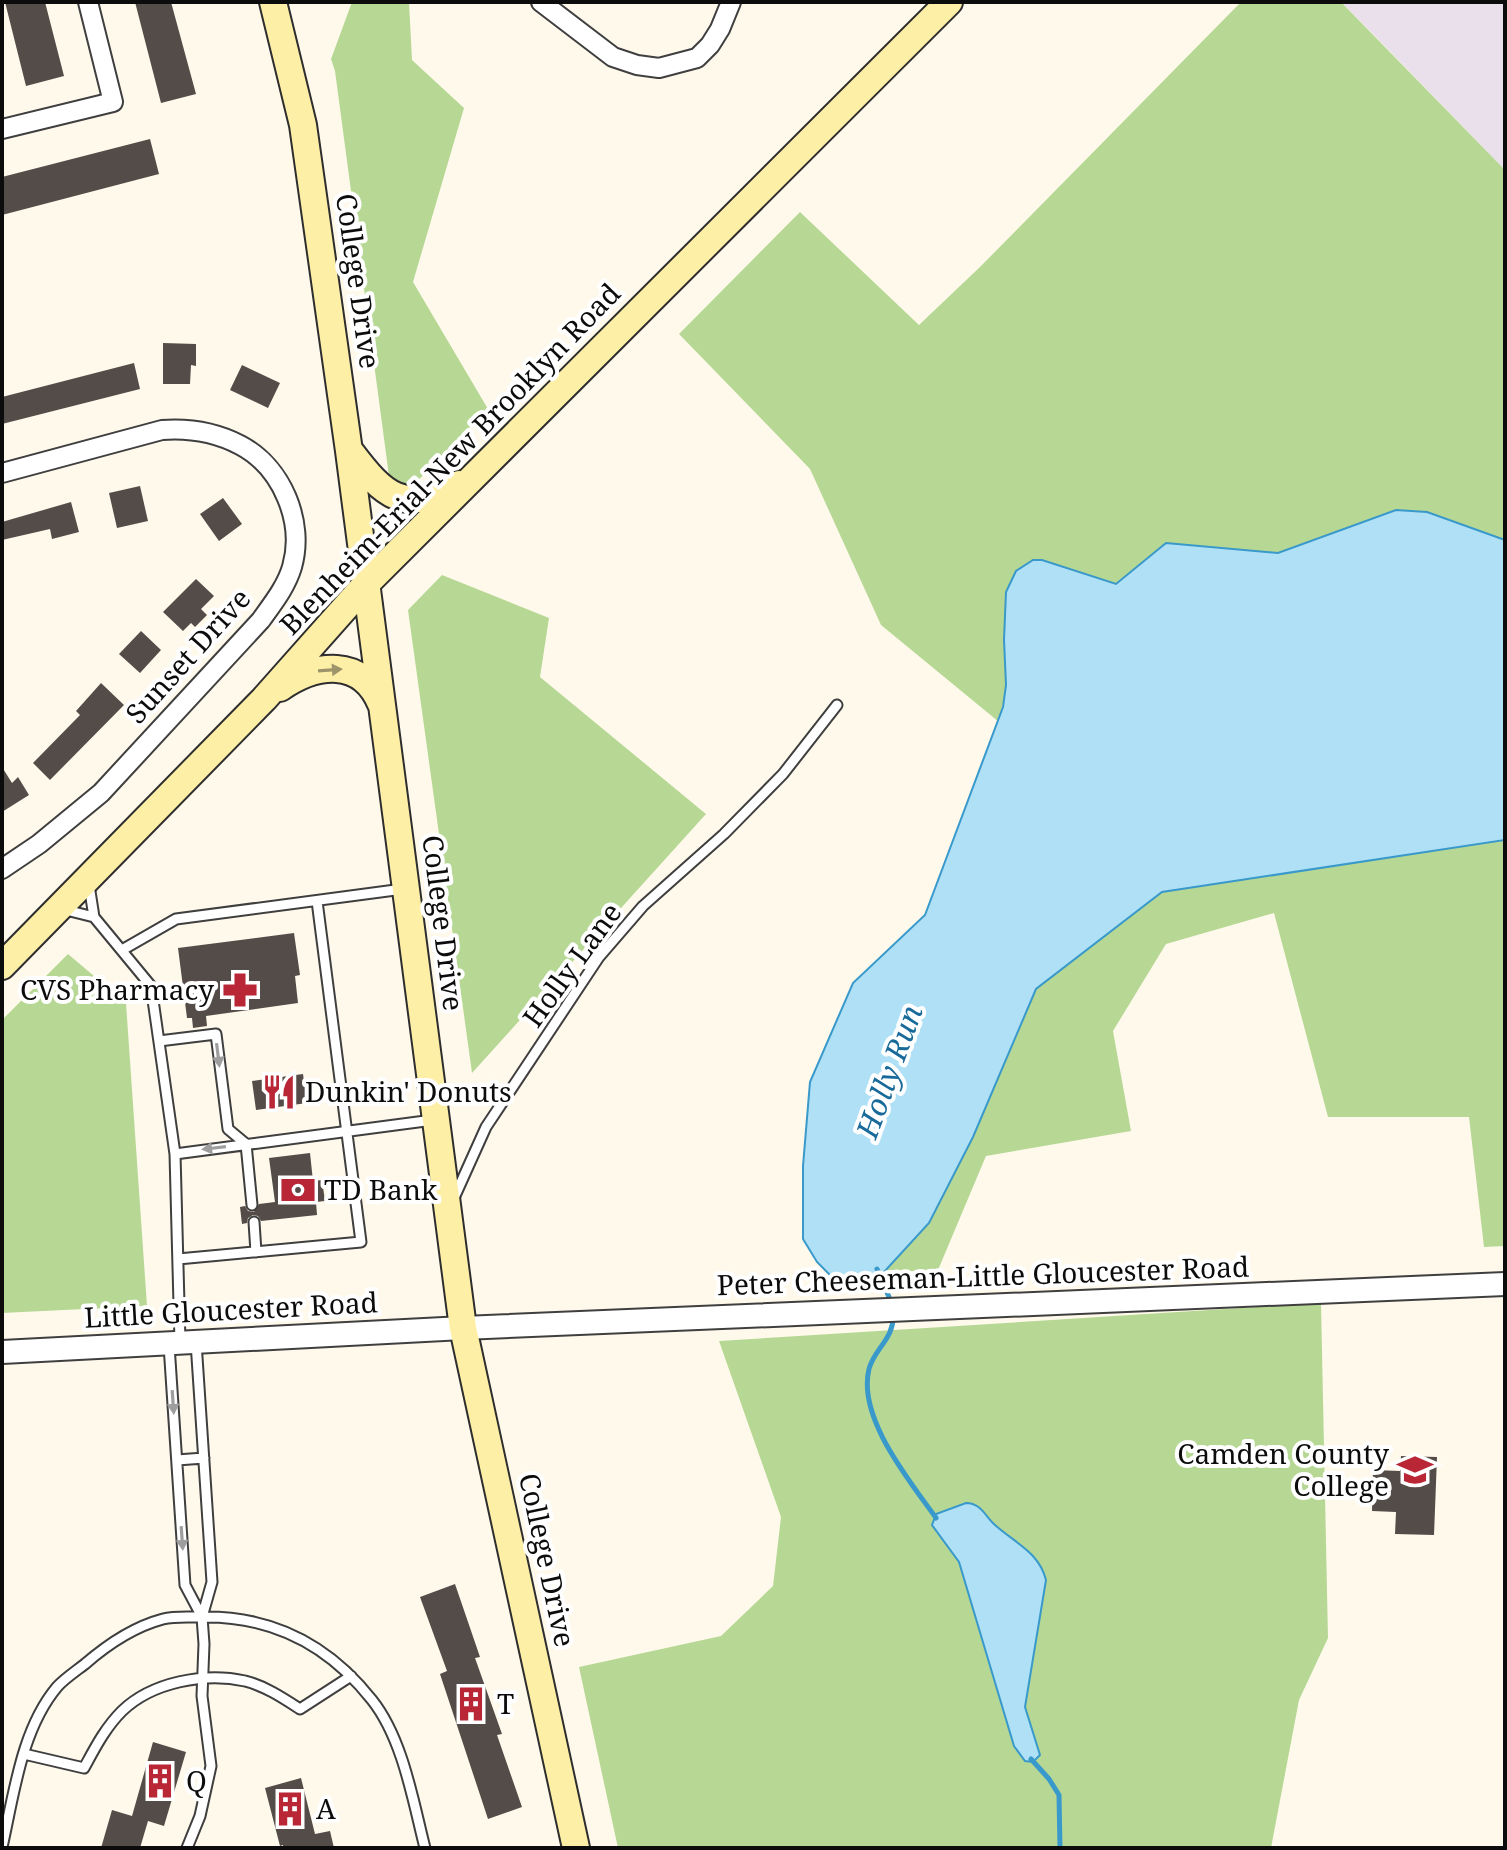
<svg xmlns="http://www.w3.org/2000/svg" width="1507" height="1850" font-family="'Noto Serif',serif">
<rect width="100%" height="100%" fill="#fff9eb"/>
<path fill="#e9e0eb" d="M1341 2H1505V170L1375 36Z"/>
<path fill="#b7d895" d="M352 2H409L412 60 464 108 413 282 488 409 393 506 335 71 331 59Z
M1241 2H1341L1505 170V550L1396 511 1278 553 1166 543 1116 584 1033 560 999 722 881 625 810 469 679 334 800 212 919 325 981 266Z
M442 575 549 618 540 677 706 814 472 1073 408 610Z
M1505 840V1246L1484 1247 1469 1117H1328L1274 913 1166 944 1113 1031 1131 1131 986 1156 938 1270 849 1274 931 1220 1036 989 1163 891Z
M68 954 126 1003 147 1306 2 1313V1020Z
M1321 1303 1328 1638 1299 1700 1271 1848H618L579 1667 721 1636 773 1586 781 1517 719 1341Z"/>
<path fill="#b0e0f5" stroke="#3999ca" stroke-width="2" d="M1396 510 1427 512 1505 540V840L1162 892 1036 989 973 1137 929 1223 884 1272 860 1280 844 1282 834 1279 817 1262 803 1239V1166L810 1082 853 983 925 915 1003 707 1006 685 1004 640 1006 592 1016 571 1033 560H1042L1116 584 1166 543 1278 553Z
M966 1503C981 1503 985 1516 995 1525 1015 1543 1039 1552 1046 1580L1025 1707 1040 1755 1033 1762 1025 1761 1014 1746 959 1562 932 1525 936 1514Z"/>
<g fill="none" stroke-linecap="round" stroke-linejoin="round">
<path stroke="#3999ca" stroke-width="5" d="M877 1269 892 1304
M893 1314C895 1338 874 1349 869 1369 857 1418 910 1481 936 1518
M1031 1759 1049 1779 1059 1795 1060 1848"/>
</g>
<path fill="#544c48" d="M5 2H45L64 76 26 86Z
M135 2H171L196 94 161 103Z
M150 139 159 174 2 215V177Z
M163 343 196 344V366L191 365 190 384H163Z
M134 363 140 389 2 424V397Z
M242 365 280 383 268 408 230 390Z
M140 486 148 521 117 528 109 493Z
M223 498 242 524 219 541 200 514Z
M71 502 79 532 52 539 50 529 2 540V522Z
M196 579 214 596 201 609 207 615 195 627 191 623 183 631 163 612Z
M141 631 161 650 140 673 119 654Z
M101 683 124 705 50 780 33 763 80 715 76 711Z
M2 767 12 783 18 777 29 795 2 812Z
M294 933 300 975 295 976 298 1003 206 1016 207 1026 193 1028 192 1018H187L178 948Z
M303 1074 307 1103 256 1110 252 1081Z
M310 1153 313 1181 322 1180 325 1201 316 1202 317 1215 261 1221 258 1216 253 1215 248 1218 247 1223 242 1224 240 1207 245 1206 248 1211 254 1212 259 1204 275 1202 269 1158Z
M1401 1456 1437 1457 1434 1535 1395 1534 1396 1512 1372 1511 1373 1470 1400 1471Z
M455 1584 480 1657 475 1658 502 1734 497 1735 522 1807 488 1819 440 1674 447 1671 420 1597Z
M153 1742 186 1752 164 1826 148 1821 140 1848H101L112 1810 132 1816Z
M301 1778 315 1834 330 1831 334 1848H283V1845L280 1846 265 1788Z"/>
<g fill="none" stroke-linecap="round" stroke-linejoin="round">
<g stroke="#3f3f3f" stroke-width="13">
<path id="service" d="M62 909 94 917 89 885
M94 917 151 986 175 1154 180 1342
M122 950 176 919 403 889
M159 1041 216 1034 228 1129 246 1144 252 1205
M175 1154 433 1120
M454 1198 486 1127 599 957 643 906 724 834 783 774 837 705
M254 1222 256 1252
M178 1259 361 1242 317 901
M169 1345 185 1585 202 1617
M177 1460 204 1458
M24 1754 84 1768C95 1748 105 1728 122 1711 152 1682 205 1672 245 1681 265 1686 283 1698 300 1709L351 1676
M2 1847C14 1795 21 1730 57 1687 64 1679 76 1671 85 1664 108 1644 133 1627 163 1619 174 1616 188 1617 199 1617 271 1615 328 1644 372 1700 403 1739 413 1801 425 1848
M187 1848 200 1816 211 1766 202 1696 204 1644 202 1617 212 1582 196 1342"/>
</g>
<g stroke="#3f3f3f" stroke-width="22">
<path id="minor" d="M541 2 613 57 637 65 659 68 697 58 710 45 720 29 731 2
M2 129 113 102 88 2
M2 473 162 430C189 428 215 432 240 445 282 467 305 522 292 567 286 587 273 603 261 620L101 793 39 844 2 869"/>
</g>
<g stroke="#3f3f3f" stroke-width="26">
<path id="tertiary" d="M2 1352 463 1328 1505 1284"/>
</g>
<g stroke="#2e2e2e" stroke-width="30">
<path id="secondary" d="M273 2 303 125 349 451 463 1328 576 1848
M350 451C384 496 403 515 459 484
M280 688C316 663 362 657 381 704
M2 966 264 699 367 583 949 2"/>
</g>
<use href="#service" stroke="#fff" stroke-width="9"/>
<use href="#minor" stroke="#fff" stroke-width="18"/>
<use href="#tertiary" stroke="#fff" stroke-width="22"/>
<use href="#secondary" stroke="#feefa7" stroke-width="26"/>
</g>
<defs><path id="oneway-solid" d="M-6-.8H1V-3.2L6.5 0L1 3.2V.8H-6Z" transform="scale(2)"/></defs>
<use fill="#9d9469" href="#oneway-solid" transform="translate(330 670) rotate(-4)"/>
<g fill="#9e9e9e">
<use href="#oneway-solid" transform="translate(218 1055) rotate(83)"/>
<use href="#oneway-solid" transform="translate(214 1148) rotate(173)"/>
<use href="#oneway-solid" transform="translate(173 1402) rotate(86)"/>
<use href="#oneway-solid" transform="translate(182 1538) rotate(86)"/>
</g>
<defs>
<g id="pharmacy-bare" transform="scale(2.76)"><path d="M-2-6h4v4h4v4h-4v4h-4v-4h-4v-4h4Z" fill="#b92737" stroke="#fff" stroke-width="2.5" paint-order="stroke"/></g>
<g id="restaurant-bare" transform="scale(2.76)"><path d="M-5-6h1v4h1v-4h1v4h1v-4h1v5L-1.5 .5V6h-2V.5L-5-1ZM5-6V6H3V1.5H1.5Q1.5-4 5-6Z" fill="#b92737" stroke="#fff" stroke-width="2.5" paint-order="stroke"/></g>
<g id="bank-bare" transform="scale(2.76)"><path d="M-6-4H6V4H-6ZM0-2.3a2.3 2.3 0 1 0 0 4.6a2.3 2.3 0 1 0 0-4.6Z" fill="#b92737" stroke="#fff" stroke-width="2.5" paint-order="stroke"/></g>
<g id="university-bare" transform="scale(2.76)"><path d="M0-5L7-2L0 1L-7-2ZM-4 1L0 2.5L4 1V4Q0 6-4 4Z" fill="#b92737" stroke="#fff" stroke-width="2.5" paint-order="stroke"/></g>
<g id="building-bare" transform="scale(2.76)"><path d="M-4-6H4V6H1V3H-1V6H-4ZM-2.5-4.3h1.7v1.8h-1.7ZM.8-4.3h1.7v1.8H.8ZM-2.5-1h1.7V.8h-1.7ZM.8-1h1.7V.8H.8Z" fill="#b92737" stroke="#fff" stroke-width="2.5" paint-order="stroke"/></g>
</defs>
<g fill-rule="evenodd">
<use href="#pharmacy-bare" x="240" y="990"/>
<use href="#restaurant-bare" x="279" y="1092"/>
<use href="#bank-bare" x="298" y="1190"/>
<use href="#university-bare" x="1415" y="1470"/>
<use href="#building-bare" x="471" y="1704"/>
<use href="#building-bare" x="160" y="1781"/>
<use href="#building-bare" x="290" y="1809"/>
</g>
<g text-anchor="middle" stroke-width="8" stroke-linejoin="round" paint-order="stroke">
<g font-size="28" fill="#0c0c0c" stroke="#fff">
<text transform="translate(358 281) rotate(82)" y="10">College Drive</text>
<text transform="translate(450 459) rotate(-46)" y="10">Blenheim-Erial-New Brooklyn Road</text>
<text transform="translate(188 656) rotate(-48)" y="10">Sunset Drive</text>
<text transform="translate(443 923) rotate(83)" y="10">College Drive</text>
<text transform="translate(572 965) rotate(-54)" y="10">Holly Lane</text>
<text transform="translate(983 1276) rotate(-2)" y="10">Peter Cheeseman-Little Gloucester Road</text>
<text transform="translate(231 1310) rotate(-3)" y="10">Little Gloucester Road</text>
<text transform="translate(547 1560) rotate(78)" y="10">College Drive</text>
</g>
<g font-size="28" fill="#0c0c0c" stroke="#fff" text-anchor="start">
<text x="214" y="1000" text-anchor="end">CVS Pharmacy</text>
<text x="305" y="1102">Dunkin' Donuts</text>
<text x="324" y="1200">TD Bank</text>
<text x="1389" y="1464" text-anchor="end">Camden County<tspan x="1389" dy="32">College</tspan></text>
<text x="497" y="1714">T</text>
<text x="186" y="1791">Q</text>
<text x="316" y="1819">A</text>
</g>
<g font-size="30" font-style="italic" fill="#186a9a" stroke="#fff">
<text transform="translate(890 1072) rotate(-70)" y="10">Holly Run</text>
</g>
</g>
<rect width="1507" height="1850" fill="none" stroke="#0c0c0c" stroke-width="8"/>
</svg>
